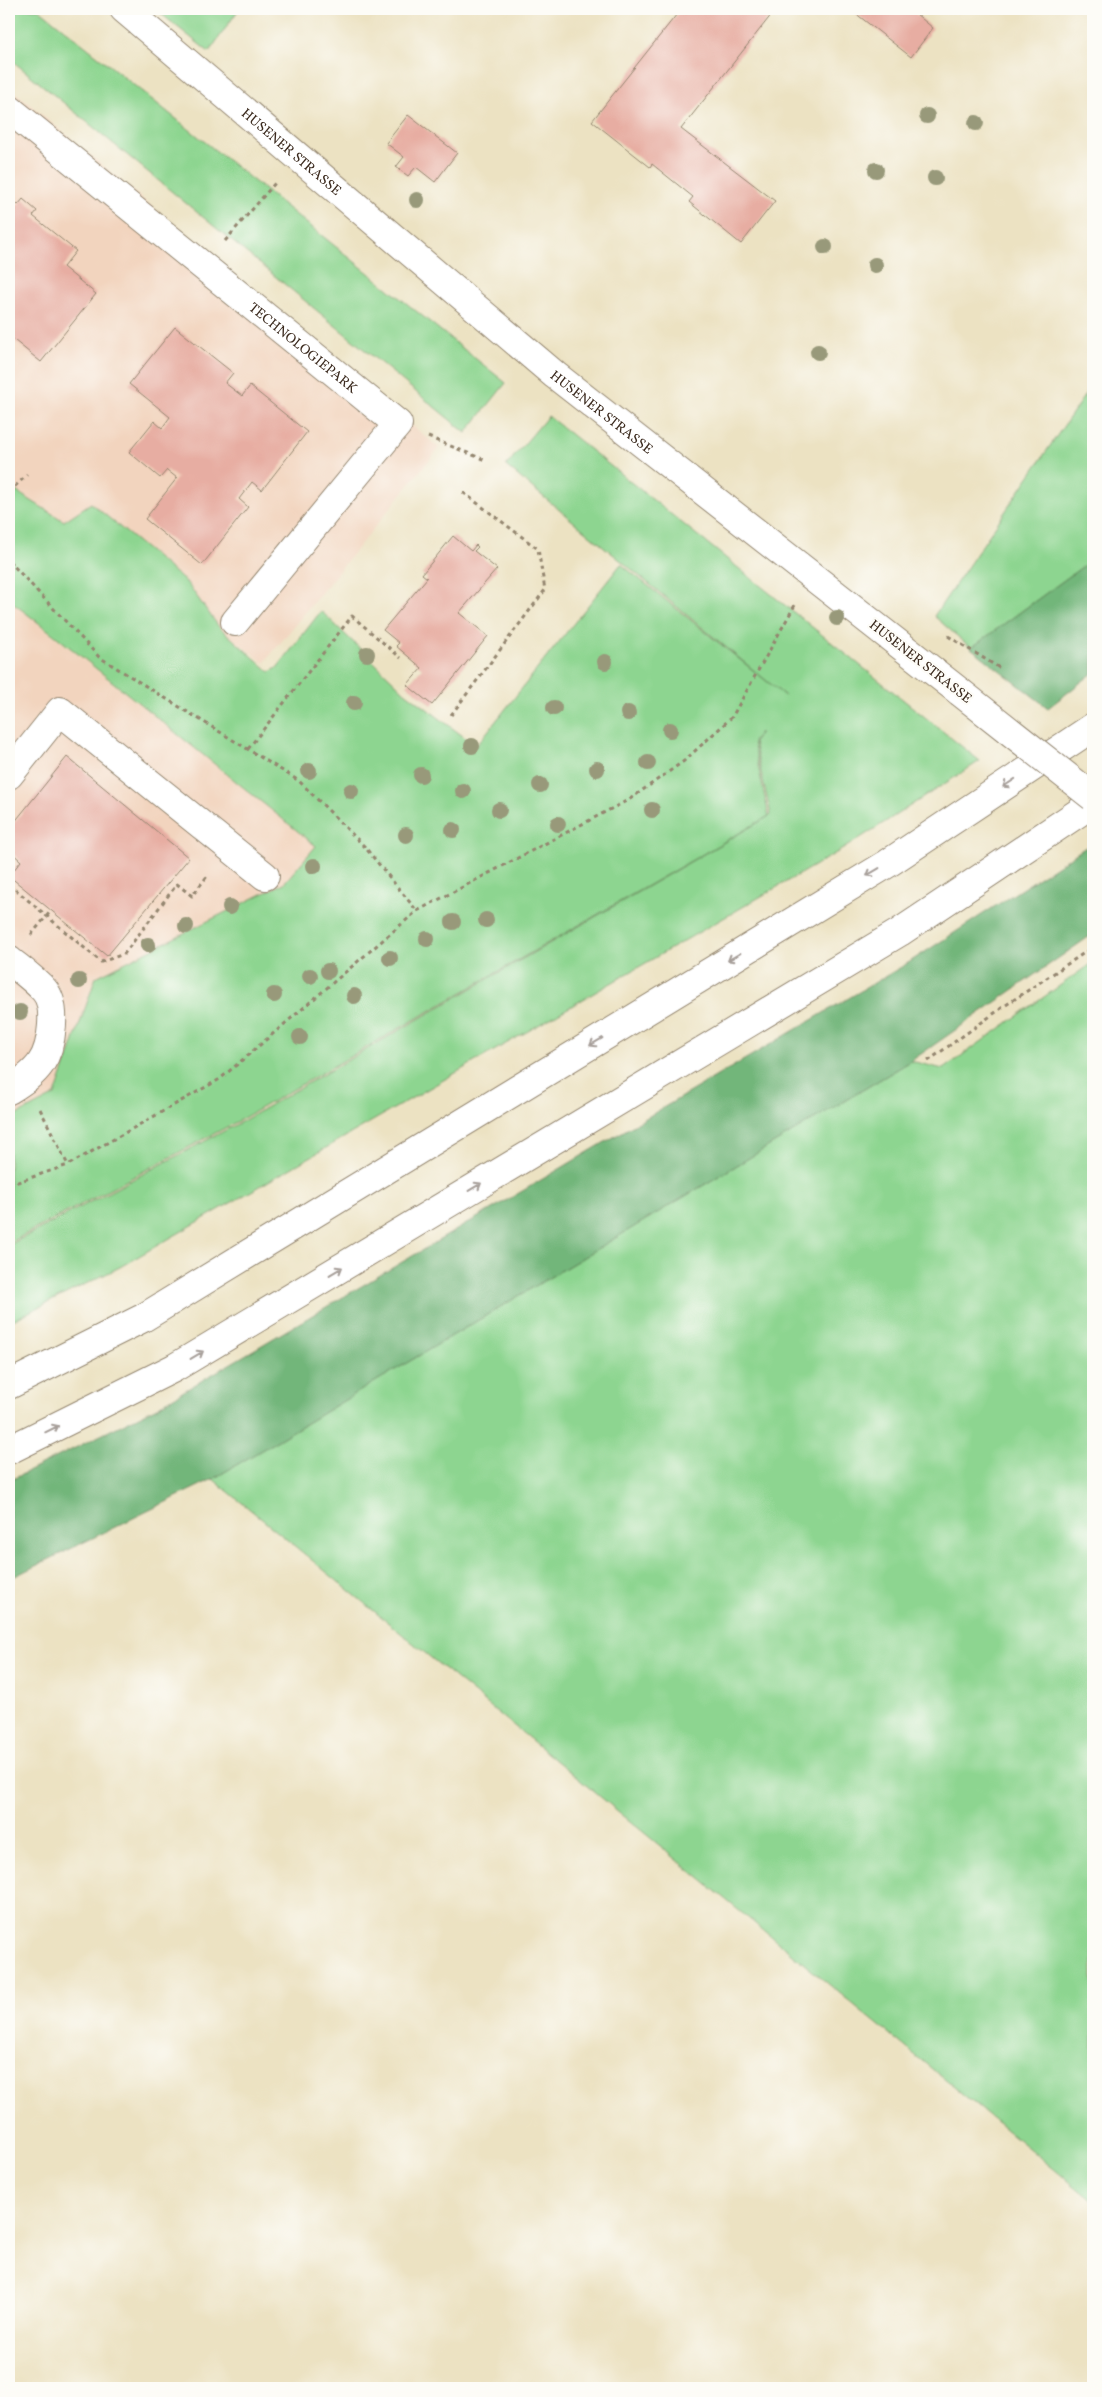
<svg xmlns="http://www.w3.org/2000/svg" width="1102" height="2397" font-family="Vollkorn,serif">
<rect width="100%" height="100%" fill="#fdfcf7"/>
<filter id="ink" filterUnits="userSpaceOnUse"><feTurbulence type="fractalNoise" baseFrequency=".02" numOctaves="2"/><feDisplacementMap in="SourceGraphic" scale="10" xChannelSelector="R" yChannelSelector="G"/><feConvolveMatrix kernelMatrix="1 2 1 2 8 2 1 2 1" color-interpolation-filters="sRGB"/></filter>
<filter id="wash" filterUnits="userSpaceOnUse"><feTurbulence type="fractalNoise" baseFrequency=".0096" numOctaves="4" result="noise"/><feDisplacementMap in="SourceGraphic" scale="20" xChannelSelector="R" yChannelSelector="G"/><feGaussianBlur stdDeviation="1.12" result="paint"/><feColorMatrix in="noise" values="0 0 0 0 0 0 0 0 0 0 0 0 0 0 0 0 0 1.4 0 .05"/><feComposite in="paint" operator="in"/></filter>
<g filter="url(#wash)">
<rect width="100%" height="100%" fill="#ece2c2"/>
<path fill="#f2d4be" d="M9 87 439 448 264 663 219 627 187 583 91 503 64 521 9 487Z
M9 600 316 846 284 883 96 977 55 1095 9 1119Z"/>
<path fill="#8dd590" stroke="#648057" d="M9 9H39L506 383 466 433 9 58Z
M155 9H239L209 52Z
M1093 383V559L971 648 934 616Z
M548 416 980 761 843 849 120 1267 9 1322V1245L241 1122 771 815 754 742 760 732 753 742 769 816 240 1120 9 1243V1119L55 1095 96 977 284 883 316 846 57 637 9 600V487L64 521 91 503 187 583 219 627 270 672 277 668 321 611 405 692 476 746 621 564 785 696 506 466Z
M1093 962V2201L213 1479 911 1061 943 1069Z"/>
<path fill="#72b67a" stroke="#56704c" d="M1093 559V673L1048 708 971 648Z
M1086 847 1093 853V934L911 1061 213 1479 9 1579V1481L157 1407 908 963Z"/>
<g id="blocks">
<path fill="#e7ada2" d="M681 9H776L681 129 775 201 741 244 689 202 693 197 652 164 650 167 592 121Z
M850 9H910L933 28 911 57Z
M408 115 457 153 435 182 416 167 408 176 396 167 404 157 386 143Z
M9 197 18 205 23 199 37 211 33 216 76 251 63 267 96 294 41 362 9 336Z
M175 327 233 373 225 383 242 396 250 386 307 432 262 490 252 482 239 499 248 507 202 565 145 519 177 478 167 470 160 478 129 452 154 421 162 428 170 417 129 384Z
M453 536 471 551 476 545 478 547 474 551 497 569 459 613 488 636 432 705 407 685 422 668 396 646 399 643 383 630 427 578 422 574Z
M67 757 189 858 107 956 9 876 21 861 9 850V829Z"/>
</g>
</g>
<g filter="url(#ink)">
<use href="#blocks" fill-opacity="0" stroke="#948670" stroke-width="1"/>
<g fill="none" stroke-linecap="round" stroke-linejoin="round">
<g stroke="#948670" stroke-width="30">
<g id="minor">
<path id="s1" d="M124 9 555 375 960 692"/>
<path id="s2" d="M9 109 398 424 235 622"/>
<path d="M9 775 60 711 265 876"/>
<path d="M9 960C20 969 34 979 44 990 58 1006 52 1047 41 1063 33 1075 20 1083 9 1090"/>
</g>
</g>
<g stroke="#948670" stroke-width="30">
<path id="highway" d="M9 1385 143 1318 887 864 1093 727
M9 1450 174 1368 900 932 1093 803"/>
</g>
<path stroke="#948670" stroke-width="3" stroke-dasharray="4 4" stroke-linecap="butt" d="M225 241 275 183
M428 437 485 460
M9 492 27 475
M9 561 99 657 299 781 364 846 417 911
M948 636 1001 669
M451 715 545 590 538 549 460 490
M248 749 352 616 401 658
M9 884 101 962 124 954 177 884 192 896 208 875
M31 935 50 912
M928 1061 1003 1007 1093 947
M40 1109 68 1165
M9 1185 68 1165 220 1079 417 911 630 799 684 761 732 717 795 605"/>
<use href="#minor" stroke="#fff" stroke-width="28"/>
<use href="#highway" stroke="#fff" stroke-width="28"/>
<g stroke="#948670" stroke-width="30" stroke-linecap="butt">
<path id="minor-bridge" d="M960 692 1093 797"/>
</g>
<use href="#minor-bridge" stroke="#fff" stroke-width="28"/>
</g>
<g fill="#98997a">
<circle cx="927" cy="116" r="8"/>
<circle cx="976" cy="123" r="8"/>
<circle cx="876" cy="170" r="8"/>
<circle cx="935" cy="178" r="8"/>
<circle cx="417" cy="200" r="8"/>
<circle cx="825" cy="247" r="8"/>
<circle cx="875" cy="265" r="8"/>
<circle cx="818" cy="352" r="8"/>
<circle cx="837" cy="618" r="8"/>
<circle cx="367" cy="654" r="8"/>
<circle cx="605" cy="662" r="8"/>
<circle cx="354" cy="703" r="8"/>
<circle cx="554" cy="708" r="8"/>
<circle cx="628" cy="713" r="8"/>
<circle cx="670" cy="730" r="8"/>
<circle cx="472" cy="746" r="8"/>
<circle cx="648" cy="763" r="8"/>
<circle cx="597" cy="769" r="8"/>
<circle cx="309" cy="771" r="8"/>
<circle cx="421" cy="775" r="8"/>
<circle cx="540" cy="785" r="8"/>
<circle cx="351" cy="791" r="8"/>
<circle cx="463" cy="791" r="8"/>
<circle cx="499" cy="810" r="8"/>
<circle cx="652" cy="810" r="8"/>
<circle cx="558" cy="824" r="8"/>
<circle cx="453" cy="830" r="8"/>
<circle cx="406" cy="835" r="8"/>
<circle cx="314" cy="866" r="8"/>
<circle cx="230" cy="907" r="8"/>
<circle cx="486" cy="920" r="8"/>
<circle cx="453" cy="922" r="8"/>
<circle cx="186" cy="926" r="8"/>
<circle cx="427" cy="939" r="8"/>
<circle cx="148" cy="945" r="8"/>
<circle cx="390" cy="958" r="8"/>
<circle cx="328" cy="971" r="8"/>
<circle cx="310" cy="976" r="8"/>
<circle cx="79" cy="981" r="8"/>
<circle cx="274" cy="995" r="8"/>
<circle cx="354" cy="996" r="8"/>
<circle cx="20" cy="1012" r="8"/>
<circle cx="300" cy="1037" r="8"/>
</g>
<defs><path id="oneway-shaft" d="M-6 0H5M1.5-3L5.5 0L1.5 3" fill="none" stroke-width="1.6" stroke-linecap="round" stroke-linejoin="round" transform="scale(1.25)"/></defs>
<g stroke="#a79f9a">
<use href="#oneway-shaft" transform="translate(1009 783) rotate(146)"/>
<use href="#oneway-shaft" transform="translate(873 872) rotate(149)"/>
<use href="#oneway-shaft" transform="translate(734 957) rotate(149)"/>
<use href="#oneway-shaft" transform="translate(596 1042) rotate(149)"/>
<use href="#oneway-shaft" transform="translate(475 1187) rotate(-31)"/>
<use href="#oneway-shaft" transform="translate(336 1271) rotate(-31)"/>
<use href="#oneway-shaft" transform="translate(197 1355) rotate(-31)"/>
<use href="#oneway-shaft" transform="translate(52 1429) rotate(-26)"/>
</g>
</g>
<g text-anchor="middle" stroke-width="4.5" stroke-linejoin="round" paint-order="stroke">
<g font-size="14" fill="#3b2a1e" stroke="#fdfcf7">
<text dy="5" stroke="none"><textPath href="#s1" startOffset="220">HUSENER STRASSE</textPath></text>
<text dy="5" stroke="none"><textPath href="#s2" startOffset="379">TECHNOLOGIEPARK</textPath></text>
<text dy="5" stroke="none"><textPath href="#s1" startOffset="625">HUSENER STRASSE</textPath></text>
<text transform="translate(921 661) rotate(38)" y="5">HUSENER STRASSE</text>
</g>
</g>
<rect width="1102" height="2397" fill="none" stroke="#fdfcf7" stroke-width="30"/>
</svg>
